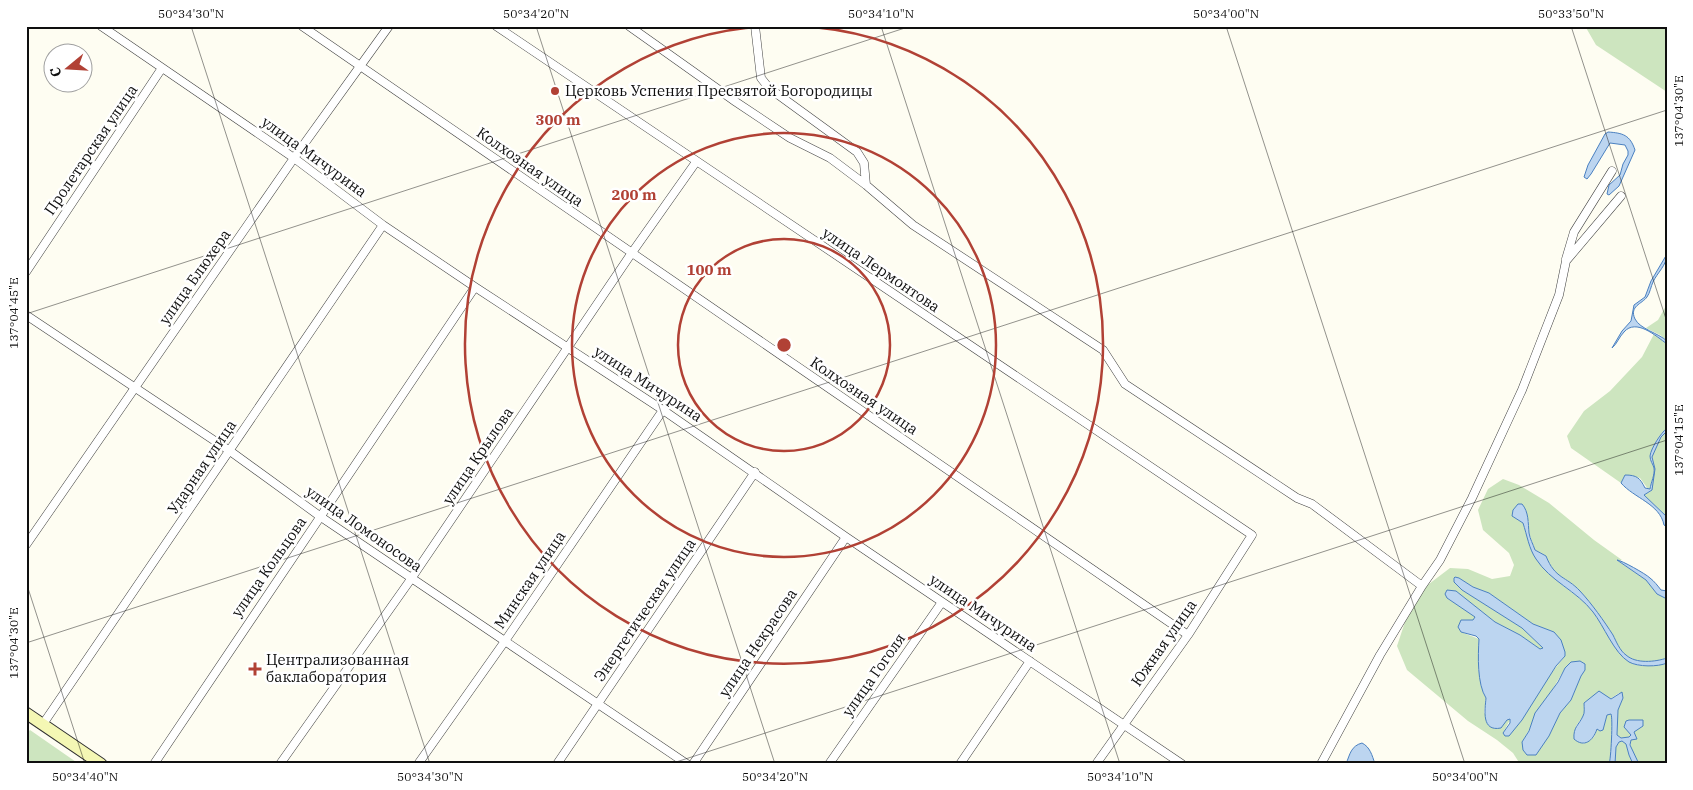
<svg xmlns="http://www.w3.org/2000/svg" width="1693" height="790" font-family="'IBM Plex Serif',serif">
<rect width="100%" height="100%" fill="#fefdf2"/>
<path fill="#cde5bf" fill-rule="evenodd" d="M1585 26H1667V92L1596 45Z
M1667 304V341L1660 335 1646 328 1658 320Z
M1654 334 1667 344V428C1661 433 1651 448 1650 456 1650 461 1653 464 1654 468 1655 475 1651 482 1650 489H1648L1640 478 1625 475 1621 483 1571 448 1567 436 1584 411 1610 391 1642 357Z
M1667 431V517L1644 495 1645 493 1650 492 1655 469 1651 457 1661 437Z
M1503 479 1519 485 1549 503 1594 540 1622 560 1618 561 1646 580 1657 594 1667 599V658C1655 662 1636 664 1626 655 1620 651 1616 641 1613 635 1604 621 1592 604 1580 591 1566 576 1555 579 1546 556L1535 550 1529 533V521L1512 516 1523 523C1528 541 1536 560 1550 574 1563 588 1581 596 1593 612 1605 627 1615 655 1633 664 1639 667 1660 666 1667 663V764H1639C1631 751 1627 744 1635 729L1643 726 1629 720 1631 735 1629 737 1621 738 1617 735 1618 710 1623 698 1619 693 1610 699 1584 703V715L1576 726 1583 744 1594 737 1597 729 1603 730 1607 715 1611 714C1613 718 1611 760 1609 764H1520L1513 753 1497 740 1468 721 1407 670 1397 646 1405 622 1425 587 1450 568 1468 569 1492 579 1510 576 1514 565 1509 553 1483 530 1478 510 1488 489ZM1459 578 1473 587 1489 593 1533 624 1554 632 1565 656 1503 733 1511 718 1507 720 1484 713 1486 698C1477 684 1478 656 1479 639L1461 632 1476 617 1447 598 1456 591 1495 622 1520 635 1540 649 1543 648 1522 628 1462 590ZM1565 668 1585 670 1581 676 1571 700 1560 713 1549 736 1522 742Z
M30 730 79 764H26V734Z
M1622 741 1626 744 1629 755 1633 764H1615L1616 747 1619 742Z"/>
<path fill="#bcd5f0" stroke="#4a80c0" d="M1608 132C1623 133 1630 135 1635 150L1619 186 1609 195 1607 194 1609 185 1620 175 1623 164 1628 155V151L1625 145 1610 143 1591 174 1587 179 1584 177 1588 165 1605 134Z
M1667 254C1667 265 1657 273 1653 282 1651 286 1650 293 1647 297 1642 304 1629 306 1635 319 1640 329 1658 333 1667 341V344C1656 336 1636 318 1624 332 1619 337 1617 344 1612 348L1622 331 1631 321 1634 305 1645 297 1651 281Z
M1667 428V431L1661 437 1652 457 1655 469 1652 490 1644 495 1667 517V527L1664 525C1660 504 1634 498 1621 483L1625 475C1637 475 1640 478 1645 488L1650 489C1651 482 1655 475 1654 468 1653 464 1650 461 1650 456 1651 448 1661 433 1667 428Z
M1518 504H1522C1529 512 1528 523 1529 533 1530 539 1533 544 1535 550L1546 556C1555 579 1566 576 1580 591 1592 604 1604 621 1613 635 1616 641 1620 651 1626 655 1636 664 1655 662 1667 658V663C1658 667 1638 667 1629 662 1614 653 1604 626 1593 612 1577 591 1550 581 1536 559 1529 549 1527 535 1523 523L1512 516 1513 510Z
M1617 560C1621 560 1646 574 1650 578 1654 581 1658 586 1661 590L1667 591V599L1657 594 1646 580Z
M1455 577 1459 578 1473 587 1489 593 1533 624 1554 632 1561 640 1565 652V656L1556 666 1522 720 1509 736H1505L1503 733 1510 723V719L1507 720 1501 728C1481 732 1485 710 1486 698 1477 684 1478 656 1479 639L1476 636 1461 632 1458 627 1461 620H1473L1475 617 1447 598 1445 594 1447 590 1456 591 1495 622 1520 635 1540 649 1543 648 1522 628 1462 590 1454 582V578Z
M1580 661 1585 664V670L1581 676 1571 700 1560 713 1549 736 1536 755H1527L1523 750 1522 742 1529 731 1535 713 1558 682 1565 668 1571 662Z
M1599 691 1611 699 1622 692 1623 698 1618 710 1617 735 1621 738 1629 737 1631 735 1624 727 1626 721 1629 720H1643V726L1634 732 1637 739 1631 740 1630 745 1639 764H1633L1629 755 1626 744 1622 741 1619 742 1616 747 1615 764H1609C1611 760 1613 718 1611 714L1607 715 1603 730 1600 731 1597 729C1593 741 1584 748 1574 739 1573 727 1579 725 1583 716 1585 713 1584 707 1584 703Z
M1362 743C1370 747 1372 755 1375 764H1346C1350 754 1351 746 1362 743Z"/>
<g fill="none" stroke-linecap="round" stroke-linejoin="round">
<g stroke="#424242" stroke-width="9">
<path id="minor" d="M101 26 294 158 383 225 475 287 663 410 846 537 1182 764
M302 26 1188 635
M496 26 1252 535 1188 635 1096 764
M629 26 736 102 790 138 830 158 866 185 913 225 1103 350 1125 384 1297 498 1312 504 1422 586
M755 26 761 78 769 88 857 152 864 163 866 185
M1566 259 1574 232 1612 171
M26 272 162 68
M26 315 230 451 321 517 687 764
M26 545 294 158 389 26
M43 724 383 225
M154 764C260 604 369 447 475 287
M280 764 411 579 631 254 696 162
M418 764 505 641 663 410
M557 764 755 472
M693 764 846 537
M829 764 942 602
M960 764 1030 661
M1321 764 1380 655 1422 586 1440 560 1472 498 1522 390 1559 295 1566 261 1621 196"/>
</g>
<g stroke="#313131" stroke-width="13">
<path id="secondary" d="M26 713 101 764"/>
</g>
<use href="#minor" stroke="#fff" stroke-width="8"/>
<use href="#secondary" stroke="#f4f7b4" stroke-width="11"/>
</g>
<path fill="none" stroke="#0f0f0f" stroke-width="1" stroke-opacity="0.45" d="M191 26 430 764M536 26 775 764M881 26 1120 764M1226 26 1465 764M1571 26 1667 322M26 314 911 26M26 582 85 764M26 643 1667 110M670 764 1667 440"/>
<g fill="none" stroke="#b14135" stroke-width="2.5">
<circle cx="784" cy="345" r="106"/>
<circle cx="784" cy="345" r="212"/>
<path d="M798 26A319 319 0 1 1 770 26"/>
</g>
<g fill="#b14135" stroke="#fff" stroke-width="2">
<circle cx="555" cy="91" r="5"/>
<path d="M252.5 661.5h5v5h5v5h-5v5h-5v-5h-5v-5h5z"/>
</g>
<g text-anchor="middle" stroke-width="5" stroke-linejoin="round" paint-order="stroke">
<g font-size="15" fill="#0f0f0f" stroke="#fff" text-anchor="start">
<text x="565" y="96">Церковь Успения Пресвятой Богородицы</text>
<text x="266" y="665">Централизованная<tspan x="266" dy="17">баклаборатория</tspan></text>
</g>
<g font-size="15" fill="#0f0f0f" stroke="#fff">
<text transform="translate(91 150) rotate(-56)" y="5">Пролетарская улица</text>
<text transform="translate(314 157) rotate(36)" y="5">улица Мичурина</text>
<text transform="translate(530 167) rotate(35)" y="5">Колхозная улица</text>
<text transform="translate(881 270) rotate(34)" y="5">улица Лермонтова</text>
<text transform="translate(195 277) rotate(-55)" y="5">улица Блюхера</text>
<text transform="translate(648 384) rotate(33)" y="5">улица Мичурина</text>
<text transform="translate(864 396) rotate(34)" y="5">Колхозная улица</text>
<text transform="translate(478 456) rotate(-56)" y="5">улица Крылова</text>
<text transform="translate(202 467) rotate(-56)" y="5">Ударная улица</text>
<text transform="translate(364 529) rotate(35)" y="5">улица Ломоносова</text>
<text transform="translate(269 567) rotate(-55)" y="5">улица Кольцова</text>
<text transform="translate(530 580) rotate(-56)" y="5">Минская улица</text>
<text transform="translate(645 610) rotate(-56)" y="5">Энергетическая улица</text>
<text transform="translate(983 613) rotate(34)" y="5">улица Мичурина</text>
<text transform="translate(758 643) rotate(-56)" y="5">улица Некрасова</text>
<text transform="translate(1164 643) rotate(-55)" y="5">Южная улица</text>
<text transform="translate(874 675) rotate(-55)" y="5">улица Гоголя</text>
</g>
</g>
<circle cx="784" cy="345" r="8" fill="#b14135" stroke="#fff" stroke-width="2.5"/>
<g font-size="15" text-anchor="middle" font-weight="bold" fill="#b14135" stroke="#fff" stroke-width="5" stroke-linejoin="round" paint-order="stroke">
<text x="558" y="125">300 m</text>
<text x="634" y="200">200 m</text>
<text x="709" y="275">100 m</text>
</g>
<rect width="1693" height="790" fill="none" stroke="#ffffff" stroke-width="55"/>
<g transform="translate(68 68) rotate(252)"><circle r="24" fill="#ffffff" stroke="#9f9f9f"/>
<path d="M0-4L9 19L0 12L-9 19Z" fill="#b14135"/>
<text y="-8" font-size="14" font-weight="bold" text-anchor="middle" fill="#0f0f0f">С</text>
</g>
<rect x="28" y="28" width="1638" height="734" fill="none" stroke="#0f0f0f" stroke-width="2"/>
<g font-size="12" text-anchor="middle" fill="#0f0f0f">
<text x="191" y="18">50°34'30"N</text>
<text x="536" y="18">50°34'20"N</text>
<text x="881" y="18">50°34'10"N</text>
<text x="1226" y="18">50°34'00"N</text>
<text x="1571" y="18">50°33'50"N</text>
<text transform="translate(1679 111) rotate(-90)" y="4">137°04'30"E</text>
<text transform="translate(14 313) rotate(-90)" y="4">137°04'45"E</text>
<text transform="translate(1679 440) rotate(-90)" y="4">137°04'15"E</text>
<text transform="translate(14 643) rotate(-90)" y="4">137°04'30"E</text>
<text x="85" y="781">50°34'40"N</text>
<text x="430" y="781">50°34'30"N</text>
<text x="775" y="781">50°34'20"N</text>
<text x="1120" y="781">50°34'10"N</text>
<text x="1465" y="781">50°34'00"N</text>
</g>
</svg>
